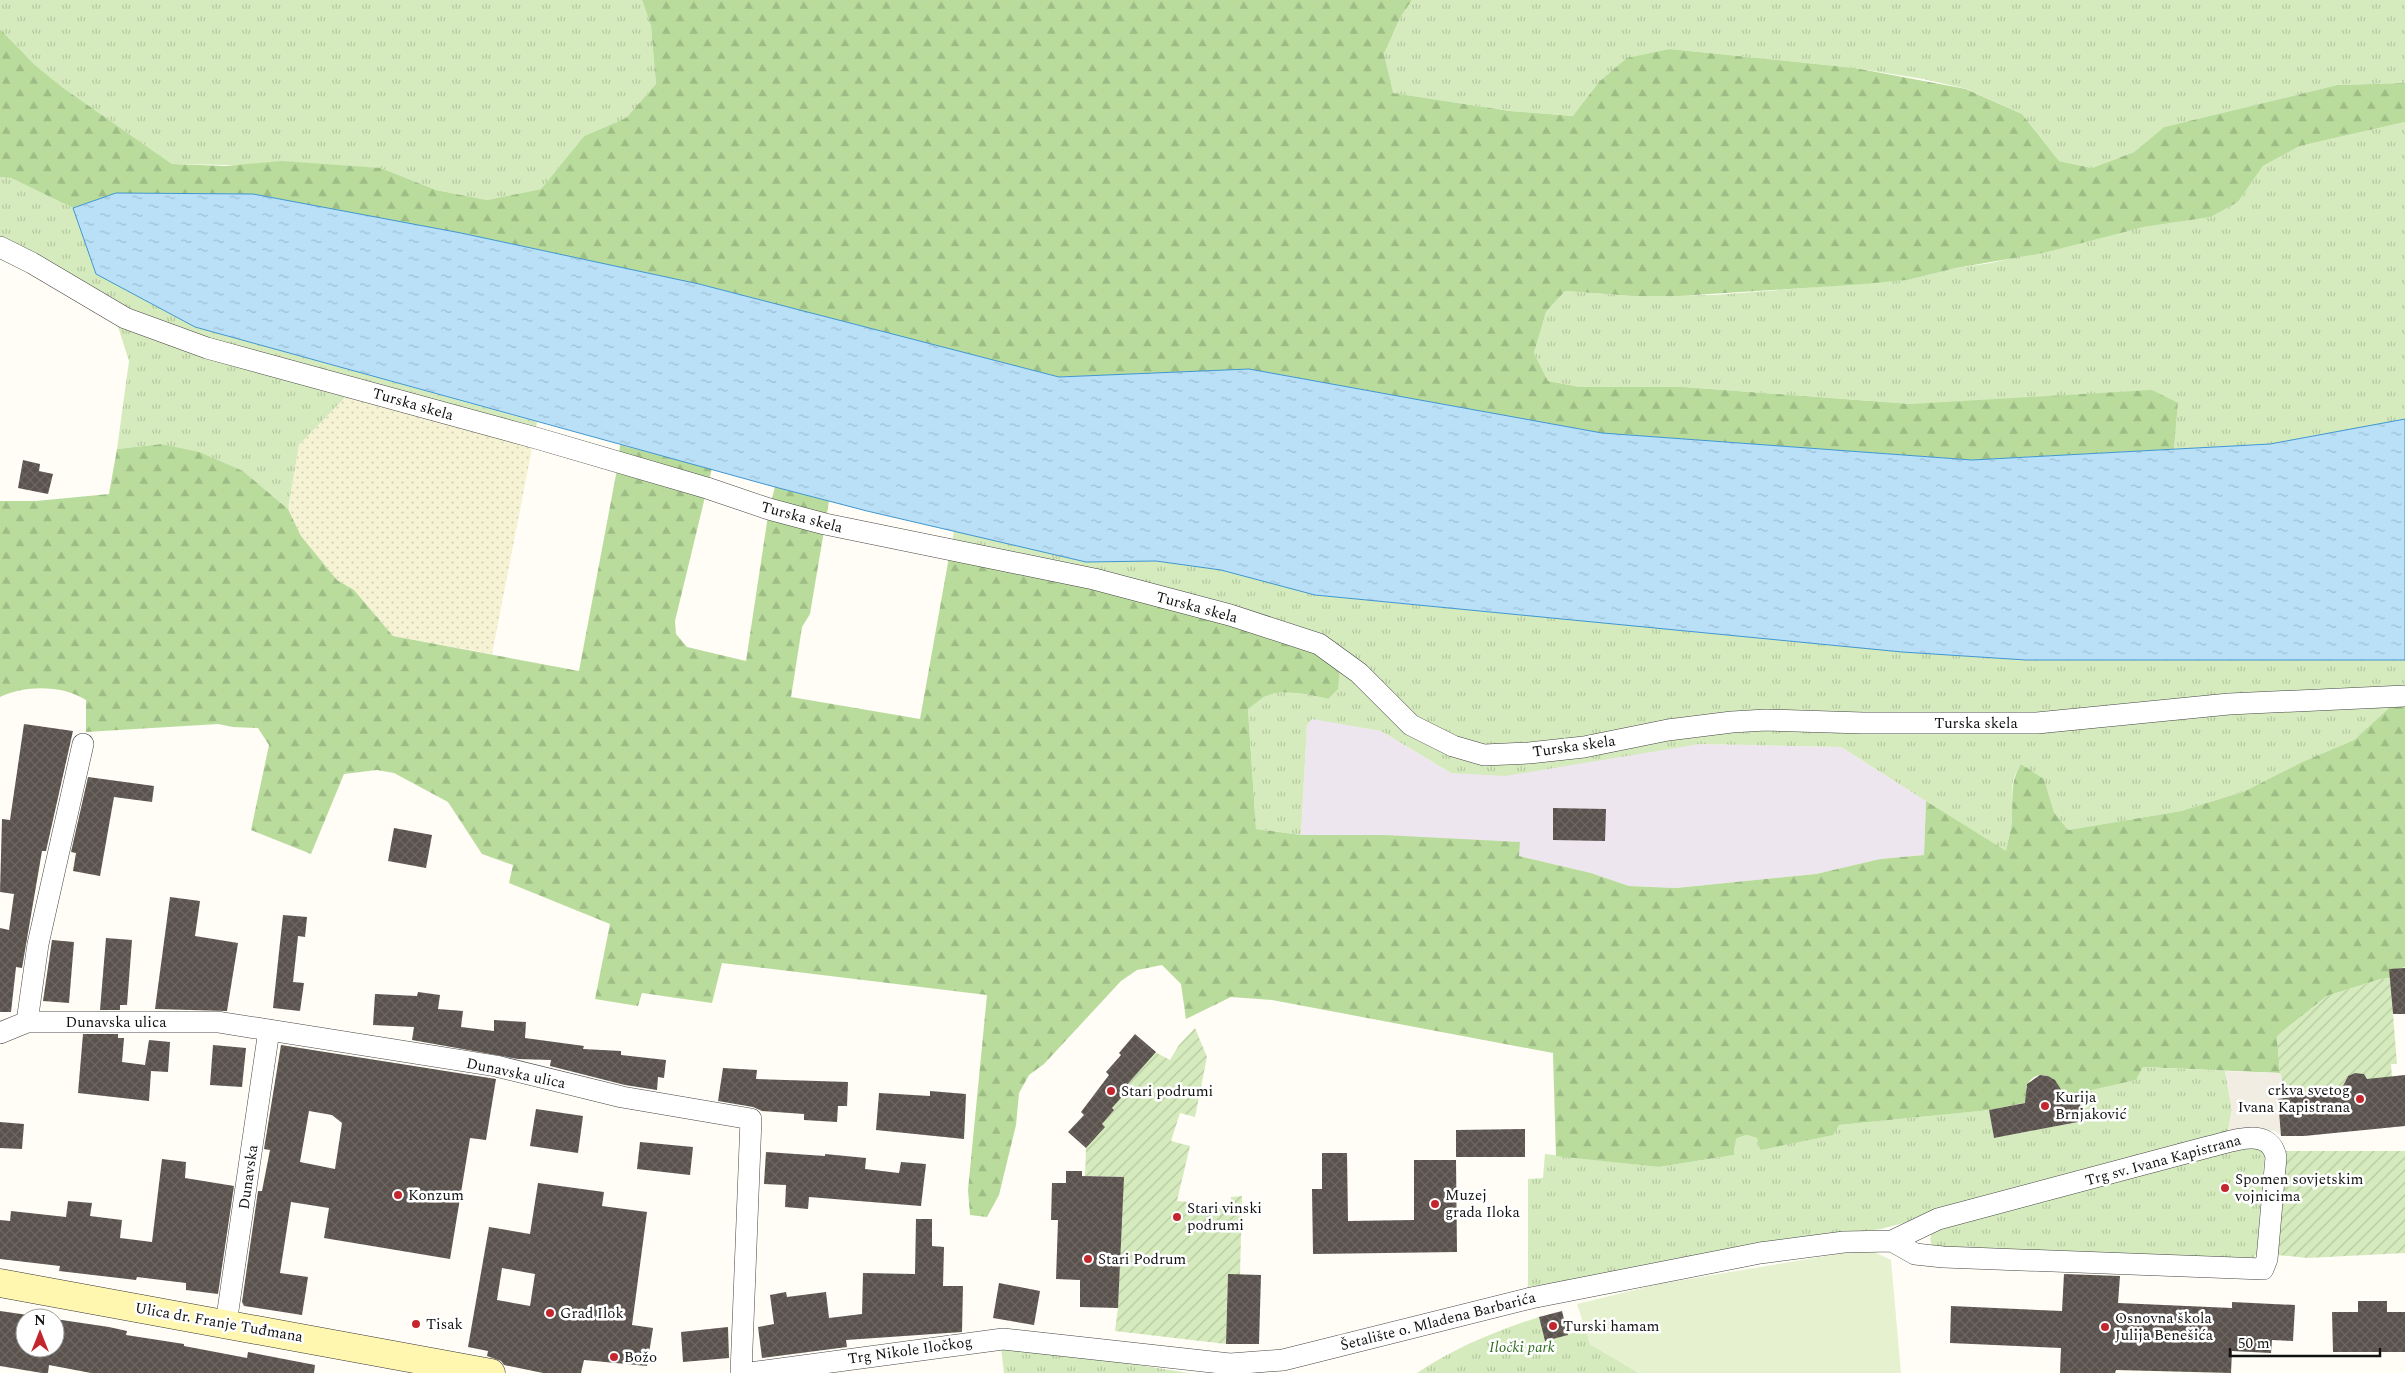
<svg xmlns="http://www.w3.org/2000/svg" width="2405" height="1373" font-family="Spectral,serif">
<defs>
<pattern id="farmland-dots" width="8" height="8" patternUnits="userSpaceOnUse" patternTransform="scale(1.25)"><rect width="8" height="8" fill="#f6f3d4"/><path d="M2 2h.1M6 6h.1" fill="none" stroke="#d2cfb5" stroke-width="1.8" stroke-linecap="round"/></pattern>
<pattern id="grass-tufts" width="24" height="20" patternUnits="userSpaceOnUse" patternTransform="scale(1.25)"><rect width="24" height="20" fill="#d5ebbd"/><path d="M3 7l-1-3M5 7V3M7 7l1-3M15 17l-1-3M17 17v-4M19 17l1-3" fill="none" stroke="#b6c8a1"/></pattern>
<pattern id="forest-firs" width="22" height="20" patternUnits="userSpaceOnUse" patternTransform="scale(1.25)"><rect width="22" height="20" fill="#b9dc9c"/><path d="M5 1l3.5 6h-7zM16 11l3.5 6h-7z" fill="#9ebc85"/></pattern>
<pattern id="garden-furrows" width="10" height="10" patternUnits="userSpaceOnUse" patternTransform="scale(1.25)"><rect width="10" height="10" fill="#d5ebbd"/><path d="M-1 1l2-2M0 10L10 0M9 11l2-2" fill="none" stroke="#b6c8a1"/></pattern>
<pattern id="water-ripples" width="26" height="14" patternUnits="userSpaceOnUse" patternTransform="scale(1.25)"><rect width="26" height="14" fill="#b9e0f7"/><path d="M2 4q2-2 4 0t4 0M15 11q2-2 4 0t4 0" fill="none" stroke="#9ebfd3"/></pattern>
<pattern id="building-cross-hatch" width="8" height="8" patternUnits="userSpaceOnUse" patternTransform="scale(1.25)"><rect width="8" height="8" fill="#5a524d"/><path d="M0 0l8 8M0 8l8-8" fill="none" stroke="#6d6662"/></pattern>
</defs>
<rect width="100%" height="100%" fill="#fffdf5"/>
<path fill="#eee6ef" d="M1312 718 1381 731 1451 773 1700 744 1841 747 1926 801 1924 855 1880 859 1816 874 1676 888 1629 886 1591 873 1519 856V842L1301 835 1307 725Z"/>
<path fill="url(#farmland-dots)" d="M354 388 534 438 492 654 393 636 354 590 337 580 301 536 288 509 299 445Z"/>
<path fill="url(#grass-tufts)" d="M0 0H642L651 26 656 84 626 118 584 136 541 189 487 200 436 190 381 168 172 164 62 87 35 65 0 29Z
M1412 0H2405V83L2337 85 2164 127 2134 152 2092 168 2059 161 2022 114 1967 89 1923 79 1855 68 1670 49 1599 82 1574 116 1510 111 1392 93 1384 54 1400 18Z
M2405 122V419L2270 444 2174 449 2178 403 1911 404 1684 387H1580L1548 381 1534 353 1546 312 1565 291 1632 296 1714 295 1908 280 1956 268 1991 263 2144 227 2211 217 2238 202 2263 166 2300 146Z
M0 177 11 178 73 208 96 274 195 327 537 422 534 438 354 388 299 445 288 509 243 471 160 444 117 449 129 361 113 311 0 247Z
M954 531 1086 562 1156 561 1221 570 1315 595 1902 652 2026 660H2405V696L2401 697 2354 740 2302 762 2245 791 2181 811 2068 830 2054 812 2044 779 2021 764C2008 784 2013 795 2012 817 2012 828 2008 840 2006 852L1841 747 1700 744 1505 776 1451 773 1381 731 1312 719 1307 725 1301 835 1256 829 1248 709C1253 706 1259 700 1264 697 1282 688 1310 695 1328 699L949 557Z
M2143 1067 2225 1071 2232 1110 2227 1136 1881 1229 1725 1250 1627 1272 1528 1287V1179L1543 1178 1545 1154 1659 1167 1734 1155V1145L1737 1138 1747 1135 1757 1138 1760 1150 1839 1125 1989 1110 1994 1138 2082 1121 2078 1092 2136 1080Z
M2251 1143 2265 1150 2257 1252 2252 1261 1936 1251C1928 1241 1929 1236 1936 1226Z
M1539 1317 1545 1341 1586 1329 1590 1344 1639 1373H1417C1454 1348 1496 1331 1539 1317Z
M1018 1346 1189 1373H1004L1001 1348Z"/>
<path fill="url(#forest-firs)" d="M642 0H1412L1400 18 1384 54 1393 93 1510 111 1573 116 1599 82 1627 58 1670 49 1855 68 1966 89 2022 114 2059 161 2092 168 2134 152 2164 127 2337 85 2405 83V122L2300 146 2263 166 2238 202 2211 217 2144 227 2043 253 1956 268 1908 280 1851 285 1679 296H1632L1565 291 1546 312 1534 353 1548 381 1580 387H1684L1911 404 2152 390 2178 403 2174 449 1972 460 1602 433 1249 369 1059 377 699 284 461 233 253 194 116 193 73 208 11 178 0 177V29L35 65 62 87 172 164 226 166 281 161 381 168 436 190 487 200 541 189 584 136 626 118 656 84 651 26Z
M161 444 199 452 243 471 288 509 301 536 337 580 354 590 393 636 579 671 618 464 620 445 712 468 675 621 676 634 687 647 746 661 769 509 775 487 829 501 810 614 802 627 791 697 920 719 949 557 1147 598 1325 654 1340 668 1338 689 1328 699C1310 695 1282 688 1264 697 1259 700 1253 706 1248 709L1256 829 1301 835H1384L1520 842 1519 856 1591 873 1629 886 1676 888 1816 874 1880 859 1924 855 1926 801 2006 851C2008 840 2012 828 2012 817 2013 796 2010 782 2021 764L2044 779 2054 812 2068 830 2181 811 2245 791 2302 762 2354 740 2401 697 2405 696V967L2402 968 2403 972 2390 978 2381 979 2327 996 2277 1036 2280 1073 2143 1067 2136 1080 2060 1097C2061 1075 2035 1066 2026 1087L2028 1102 1990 1110 1839 1125 1833 1135 1760 1150 1757 1138 1747 1135 1737 1138 1734 1145V1155L1659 1167 1556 1156 1553 1053 1272 1000 1231 997 1186 1019 1181 984 1162 965 1137 970 1121 981 1044 1064 1029 1075 1019 1093 1016 1125 999 1195 987 1217 970 1215 968 1190 987 995 722 963 712 1003 642 993 638 1006 595 999 610 924 509 883 513 865 482 854 448 802 394 773 377 770 344 774 311 854 251 830 269 745 258 728 233 727 218 724 86 732V700C62 685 25 685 0 697V501H36L109 494 117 449Z"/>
<path fill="url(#garden-furrows)" d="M2390 978 2397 1064H2391L2392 1079 2369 1081 2364 1074 2355 1073 2348 1076 2344 1083 2345 1097 2334 1098 2333 1090 2314 1092V1100L2288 1103 2280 1073 2277 1036 2327 996 2381 979Z
M1195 1028 1207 1057 1195 1117 1180 1113 1171 1141 1190 1146 1177 1201 1190 1202 1191 1207 1230 1206 1231 1197 1242 1196 1240 1275H1228L1226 1344 1115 1331 1118 1308 1123 1177 1085 1176 1086 1148 1104 1127 1102 1124 1114 1110 1112 1108 1128 1090 1125 1087 1155 1052 1170 1060 1179 1045Z
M2286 1151H2405V1253L2308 1258 2277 1255Z"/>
<path fill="#e6f2cf" d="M1868 1249 1891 1260 1901 1373H1639L1590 1344 1577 1304 1659 1284Z"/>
<path fill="#f1ede2" d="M2225 1071 2280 1073 2288 1103 2279 1101 2278 1103 2281 1106V1135L2275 1131 2255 1129 2227 1136 2232 1110Z"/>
<path fill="url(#water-ripples)" stroke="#3f96cf" d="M116 193 253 194 461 233 699 284 1059 377 1249 369 1602 433 1972 460 2270 444 2405 419V660H2026L1902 652 1315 595 1221 570 1156 561 1086 562 867 511 775 487 195 327 96 274 73 208Z"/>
<path fill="url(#building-cross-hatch)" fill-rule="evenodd" d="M23 460 40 464 39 471 53 474 48 494 18 488Z
M24 724 73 731 46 851H42L22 968 16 967 11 1012H0V928L9 930 14 894 0 892 2 819 10 820Z
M88 777 154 786 152 802 114 797 100 876 73 871 76 853 71 852Z
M1553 808 1606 809 1605 841 1553 840Z
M394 828 432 835 426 868 388 861Z
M170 897 200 901 195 936 238 943 227 1011 155 1009Z
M283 915 307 917 305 937 298 936 293 982 304 983 300 1011 273 1008Z
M106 938 132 940 127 1005H120V1010H100Z
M52 940 74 942 69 1003 43 1001Z
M2405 968V1014H2393L2389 969Z
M418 992 440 995 438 1009 463 1011 461 1027 494 1031V1020L526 1022 525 1038 584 1046 583 1049 621 1051V1055L666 1060 664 1078 658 1077 657 1090 625 1085 550 1066 551 1060 518 1059 412 1040 414 1027 373 1025 375 994 417 996Z
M83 1034H118V1038H124L122 1062 145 1065 149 1040 170 1042 168 1072 151 1071 149 1101 78 1093Z
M1135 1034 1156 1052 1125 1087 1128 1090 1112 1108 1114 1110 1102 1124 1105 1127 1086 1148 1068 1132 1084 1115 1081 1112 1109 1075 1106 1072 1121 1055 1119 1053Z
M213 1045 246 1048 242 1087 210 1085Z
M281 1045 496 1079 486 1140 470 1138 450 1259 324 1238 329 1208 291 1202 280 1273 308 1277 302 1315 244 1306 242 1302 258 1191H262L270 1150 264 1149ZM309 1111 332 1115 342 1123 335 1169 300 1162Z
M723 1068 757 1070 756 1079 848 1082 847 1106H838L837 1122 804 1120V1114L762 1111 753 1107 718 1101Z
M2355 1073 2364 1074 2367 1079 2405 1075V1126L2304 1136H2281L2278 1099 2341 1090 2348 1076Z
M2040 1075 2048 1076 2055 1080 2065 1096 2078 1092 2083 1121 1994 1138 1989 1110 2025 1103 2027 1084Z
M930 1091 966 1094 964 1139 876 1130 879 1093 930 1096Z
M536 1109 583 1116 578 1153 530 1146Z
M0 1122 24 1124 22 1149 0 1148Z
M1525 1129V1157H1456V1130Z
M640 1142 693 1147 690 1175 637 1169Z
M766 1152 825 1156V1154L866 1158 865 1169 899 1173 901 1162 926 1164 921 1206 809 1197 808 1209 785 1207 786 1185 764 1184Z
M1322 1153H1347L1348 1221 1414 1220V1160H1456L1457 1252 1313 1254 1312 1189H1322Z
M162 1159 186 1162 185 1178 234 1186 218 1294 186 1290V1283L137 1277 136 1280 59 1271 60 1266 0 1259V1220L10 1221 11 1211 66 1217 68 1201 92 1203 90 1216 122 1220 120 1238 152 1242Z
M1066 1171H1082V1176L1124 1177 1118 1308 1080 1307V1280L1056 1279 1058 1220H1051L1052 1183H1066Z
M538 1183 604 1192 602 1206 647 1212 632 1325 653 1328 647 1366 584 1360 581 1373H543L504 1365 501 1361 487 1356 488 1351 468 1347 489 1227 530 1234ZM502 1268 535 1274 530 1306 497 1300Z
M916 1219H932V1246L944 1247 943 1286H963L962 1332 846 1340 847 1347 762 1358 758 1327 774 1324 770 1295 786 1292 787 1297 826 1292 829 1318 862 1314 863 1273 915 1274Z
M1228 1274 1261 1275 1259 1344H1226Z
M2064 1274 2120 1276 2118 1303 2232 1308V1302L2295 1305 2293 1341 2272 1340 2271 1353 2232 1351 2231 1373 2116 1370 2115 1373H2060L2061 1348 1950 1343 1951 1306 2062 1311Z
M999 1283 1040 1291 1034 1325 993 1318Z
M2358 1301H2387V1312H2405V1352H2333L2332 1312H2358Z
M0 1311 49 1318H25V1348H55V1319L109 1327 127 1331 126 1335 184 1344V1346L247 1358 248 1352 315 1365 314 1373H91L49 1365 48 1373H42L0 1366Z
M1562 1311 1568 1335 1545 1341 1539 1317Z
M728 1327 729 1358 683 1362 681 1332Z"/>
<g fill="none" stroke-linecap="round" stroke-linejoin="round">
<g stroke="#444" stroke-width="22">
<path id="street" d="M0 247 32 263 125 318 207 348 536 438 707 488 769 509 825 524 1094 579 1230 615 1319 644 1359 673 1411 725 1453 746 1484 755 1529 753 1584 747 1668 730 1732 722 1766 720 1863 723H2037L2229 704 2405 696
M27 1022H218L496 1066 622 1097 751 1119 741 1373
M0 1033 27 1022 38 944 83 744
M226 1324 269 1030
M749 1373 1003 1339 1230 1364 1283 1360 1531 1298 1760 1253 1844 1242 1892 1241 1938 1219 2208 1147C2230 1142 2269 1125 2276 1157L2267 1259 2263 1269 1943 1257 1915 1254 1892 1241"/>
</g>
<g stroke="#333" stroke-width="29">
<path id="secondary" d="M0 1283 491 1373"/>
</g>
<use href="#street" stroke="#fff" stroke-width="21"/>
<use href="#secondary" stroke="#fff6b0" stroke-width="28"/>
</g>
<g fill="#c4262e" stroke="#fff" stroke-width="2">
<circle cx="1111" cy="1091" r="5"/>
<circle cx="2360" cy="1099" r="5"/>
<circle cx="2045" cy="1106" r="5"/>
<circle cx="2225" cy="1188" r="5"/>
<circle cx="398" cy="1195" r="5"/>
<circle cx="1435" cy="1204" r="5"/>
<circle cx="1177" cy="1217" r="5"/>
<circle cx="1088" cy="1259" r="5"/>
<circle cx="550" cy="1313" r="5"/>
<circle cx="416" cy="1324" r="5"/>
<circle cx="1553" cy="1326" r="5"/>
<circle cx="2105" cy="1327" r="5"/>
<circle cx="614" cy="1357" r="5"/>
</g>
<g text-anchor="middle" stroke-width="5" stroke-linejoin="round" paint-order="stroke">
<g font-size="15" fill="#111" stroke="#fff">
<text transform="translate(413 404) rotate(16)" y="5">Turska skela</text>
<text transform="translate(802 517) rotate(15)" y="5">Turska skela</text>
<text transform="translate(1197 607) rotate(15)" y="5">Turska skela</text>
<text x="1976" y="728">Turska skela</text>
<text transform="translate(1574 746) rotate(-8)" y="5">Turska skela</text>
<text x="116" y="1027">Dunavska ulica</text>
<text transform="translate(516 1073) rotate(12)" y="5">Dunavska ulica</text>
<text transform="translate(2163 1160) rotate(-15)" y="5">Trg sv. Ivana Kapistrana</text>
<text transform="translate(248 1177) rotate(-82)" y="5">Dunavska</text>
<text transform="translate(1438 1321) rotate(-14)" y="5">Šetalište o. Mladena Barbarića</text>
<text transform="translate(219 1322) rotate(10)" y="5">Ulica dr. Franje Tuđmana</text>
<text transform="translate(910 1350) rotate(-8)" y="5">Trg Nikole Iločkog</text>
</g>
<g font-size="15" fill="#111" stroke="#fff" text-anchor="start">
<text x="2350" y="1095" text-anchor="end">crkva svetog<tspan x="2350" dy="17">Ivana Kapistrana</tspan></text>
<text x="1121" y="1096">Stari podrumi</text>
<text x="2055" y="1102">Kurija<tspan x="2055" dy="17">Brnjaković</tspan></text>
<text x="2235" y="1184">Spomen sovjetskim<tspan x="2235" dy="17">vojnicima</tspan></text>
<text x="408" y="1200">Konzum</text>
<text x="1445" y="1200">Muzej<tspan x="1445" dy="17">grada Iloka</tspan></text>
<text x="1187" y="1213">Stari vinski<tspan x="1187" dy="17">podrumi</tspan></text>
<text x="1098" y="1264">Stari Podrum</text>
<text x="560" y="1318">Grad Ilok</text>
<text x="2115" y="1323">Osnovna škola<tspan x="2115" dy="17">Julija Benešića</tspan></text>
<text x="426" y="1329">Tisak</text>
<text x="1563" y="1331">Turski hamam</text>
<text x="624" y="1362">Božo</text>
</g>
<g font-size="15" font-style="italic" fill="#2f6b1f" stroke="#fff">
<text x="1522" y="1352">Iločki park</text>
</g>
</g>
<g transform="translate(40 1333)"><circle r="24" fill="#ffffff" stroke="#a0a0a0"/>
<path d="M0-4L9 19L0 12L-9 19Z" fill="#c4262e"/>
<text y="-8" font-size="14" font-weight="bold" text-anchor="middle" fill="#111111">N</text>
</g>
<path d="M2230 1348v8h150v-8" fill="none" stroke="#111111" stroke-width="2.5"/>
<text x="2238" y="1348" font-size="15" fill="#111111" stroke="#ffffff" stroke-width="4" paint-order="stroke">50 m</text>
</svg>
